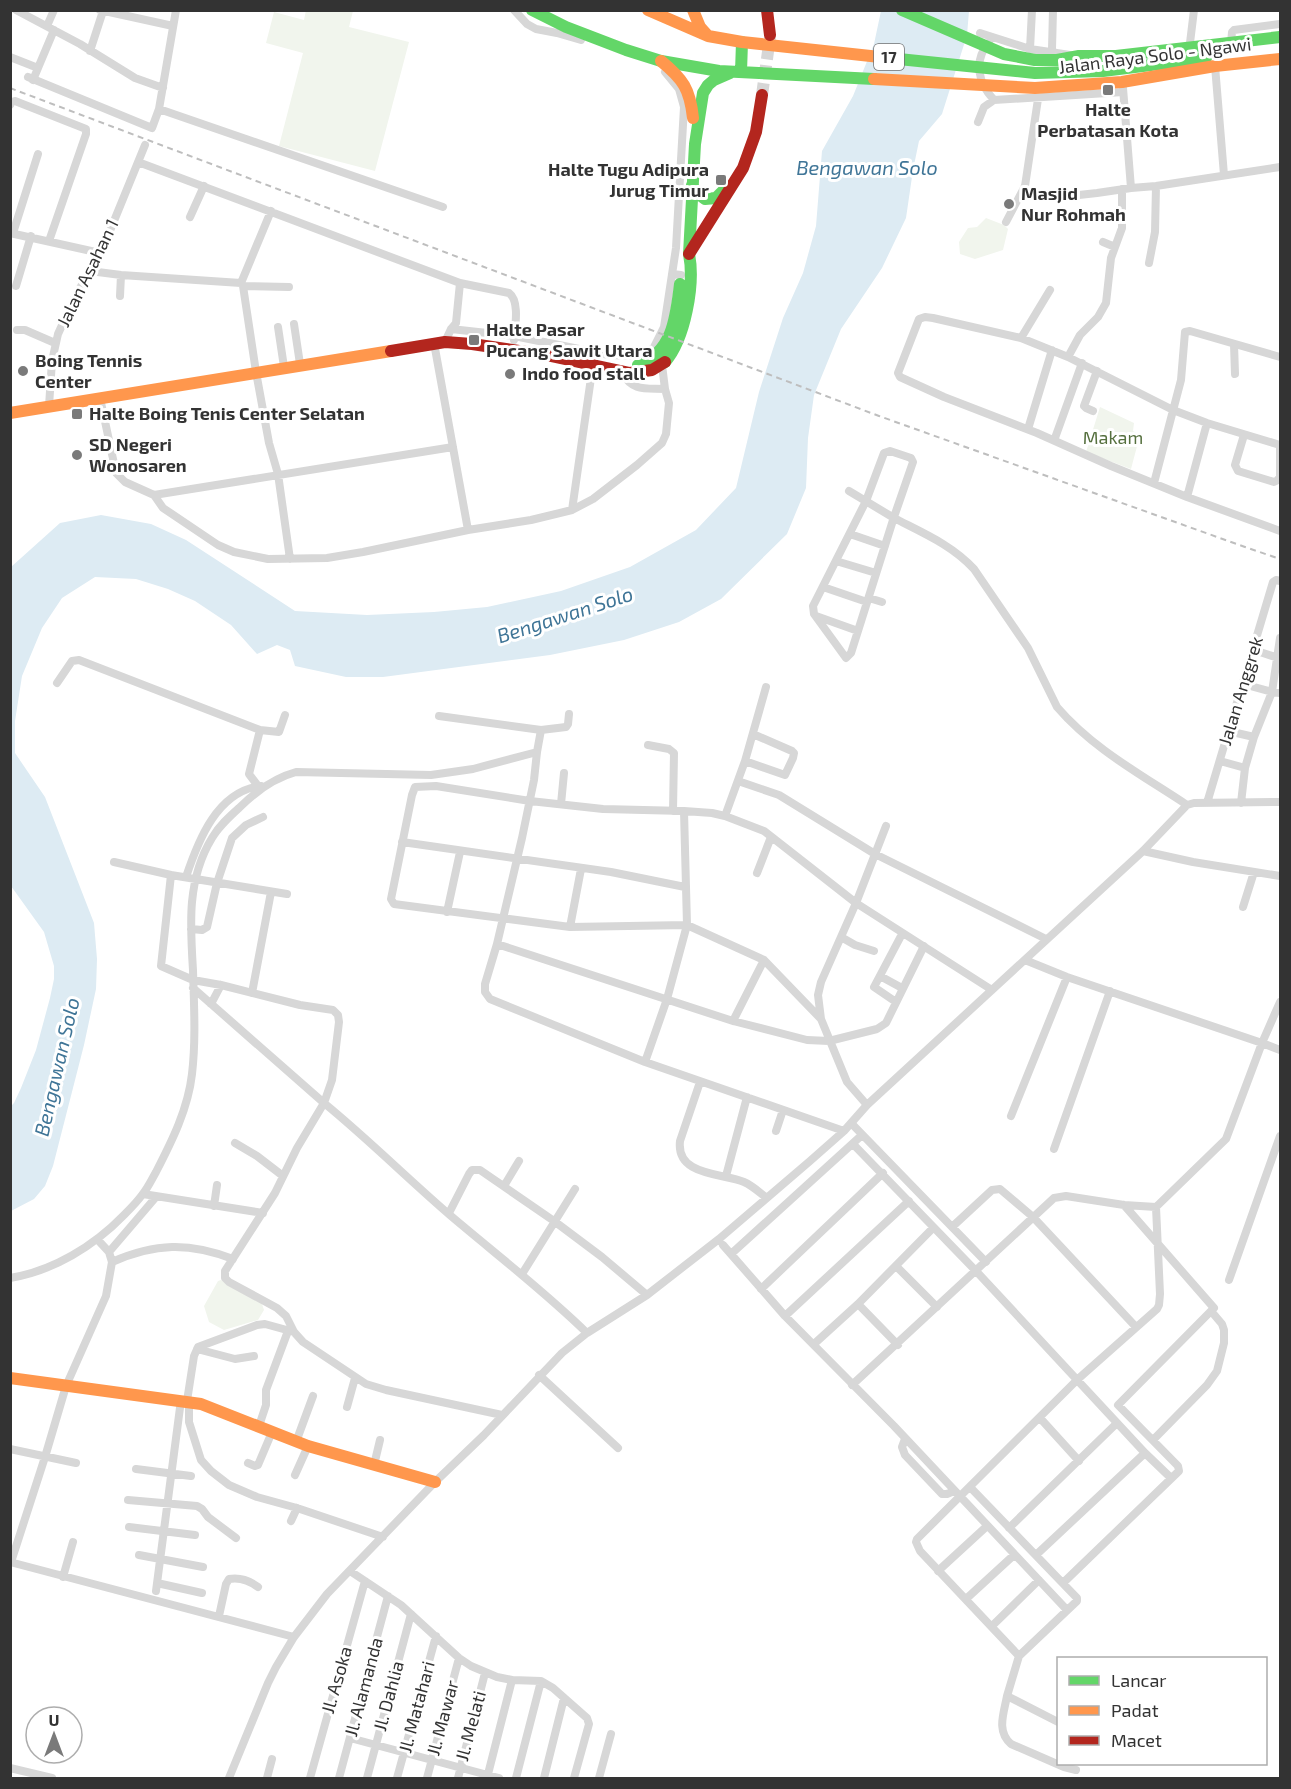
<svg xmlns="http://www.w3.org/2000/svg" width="1291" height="1789" font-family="'Exo 2',sans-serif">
<rect width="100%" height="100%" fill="#fff"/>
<path fill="#f1f5ed" d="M306 10 353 11 349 27 409 42 375 171 279 146 303 53 266 43 274 12 304 20Z
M986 218 1004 225 1008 229 1003 250 975 259 960 254 959 242 968 228 977 227Z
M1100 407 1134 423 1133 431 1140 435 1131 469 1086 452Z
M221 1280 261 1301 264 1310 258 1320 224 1330 209 1322 204 1306 218 1281Z"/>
<path fill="#ddebf3" d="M881 11H969L967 35 942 114 919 141 913 170 906 218 882 268 841 329 814 395 808 438 806 488 787 534 721 599 679 622 624 640 550 655 383 677H346L295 666 290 650 277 645 257 654 231 625 195 601 168 589 136 579 95 577 62 598 42 628 22 676 15 721V753L45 797 94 923 97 959 96 989 84 1045 53 1166 45 1186 34 1199 11 1211V1106L14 1103 21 1088 36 1050 50 998 54 979V966L44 932 11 886V567L60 523 101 515 151 524 186 540 295 611 367 615 434 612 487 607 561 591 630 567 696 530 736 488 759 392 783 318 803 273 816 226 822 151 853 96 874 44Z"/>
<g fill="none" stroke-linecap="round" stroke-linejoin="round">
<path stroke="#d6d6d6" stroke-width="12" stroke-dasharray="12 6" stroke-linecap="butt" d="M762 95 770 37"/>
<path stroke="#d7d7d7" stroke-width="8" d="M16 10 80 44 135 78 163 88
M100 10 173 26
M514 10 527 24 536 29 557 33 581 40
M1053 10 1052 49 1054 53
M47 26 54 10
M980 33 1030 49 1070 55
M989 42C973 61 978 83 994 100
M1231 43 1232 32 1234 30 1280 24
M1030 49 1032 10
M90 51 103 11
M1189 51 1194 10
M10 57 38 68 33 80
M1215 66 1224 175
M38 68 54 30
M28 77 152 128 159 109 176 10
M1123 88 1131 188
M10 105 12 102 15 101 86 129V134L49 241
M159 109 443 207
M978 122 984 107 994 100 1123 92
M138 162 460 283 456 323 451 329 445 342
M1025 186 1027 194 1034 195 1070 196 1097 193 1131 188 1156 186 1280 167
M190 217 204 186
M1006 222 1025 186 1038 99
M10 233 100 253
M13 233 38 154
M1103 242 1115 247
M1149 263 1155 232 1156 186
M90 271 121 275 241 283 243 286 289 287
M672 274 681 275
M241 283 271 211
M460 283 509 293C520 301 515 327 514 340
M16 286 31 236
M243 286 256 372 269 443 278 474 290 559
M120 296 121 275
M294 324 300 364
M278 327 284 367
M451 329 514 336 609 355 633 356 645 353 654 347 664 327 676 248 684 107 679 89 665 72
M17 330H25L55 343
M1021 338 1050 290
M434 343 468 530
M1234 344 1235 374
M1068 357 1080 335 1098 317 1106 303 1111 258 1122 228V189
M622 373C633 392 646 388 665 389
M100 398 116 473 125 482 154 495 163 508 218 545 234 552 268 559 327 558 363 552 468 530 531 520 572 510 593 499 637 465 662 443 666 434 669 403 665 389 662 365
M49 406 52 361 58 334 74 299 105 243 145 145
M1093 411 1086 408 1084 406 1097 371
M1028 429 1052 350
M1244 435 1235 465 1238 471 1274 482 1278 480 1280 476V445L1207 423 1173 410 1068 357 1021 338 933 318 925 317 919 319 898 373 900 377 944 397 1037 433 1111 466 1187 497 1280 531
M1055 438 1082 363
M890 451 911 458 913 462 894 517 851 653 846 658 814 614 813 606 866 501 884 453Z
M1154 483 1181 380 1185 332 1190 331 1280 357
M849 491C864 500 879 509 894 518 923 533 952 545 974 569L1028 648 1057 707C1093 749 1142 775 1187 805
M154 495 453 447
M1187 497 1207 423
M572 510 593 364
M850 534 885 546
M836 561 876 573
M823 587 867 602
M869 598 882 602
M816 616 858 631
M1254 650 1278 658
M57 683 72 661 79 660 260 730 249 774 258 786
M1243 684 1272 692 1280 693
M439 716 541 730 537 752 534 780 522 838 497 944 485 984V992L490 999 645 1062 844 1131
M260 730 279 732 285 715
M541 730 566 727 568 724 569 714
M1228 731 1254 737
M648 745 669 749 674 753 673 811
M745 761 785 775 793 758 794 753 792 751 753 734
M1220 761 1245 768
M738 781 779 795 875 854 1046 939
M1207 803 1273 582 1276 580 1280 581
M1241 803 1245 768 1254 737 1272 692 1280 638
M561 804 564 773
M684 811 712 813 725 816 764 831 856 903 992 990
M725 816 745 761 766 687
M402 842 611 872 685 887
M1143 851 1193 862 1280 876
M114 862 171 875
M757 873 771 837
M186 877C198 841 217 791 261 786
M1243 907 1254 872
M447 912 460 852
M570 927 581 869
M191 929 202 930 207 927 217 883 232 838 246 825 263 817
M841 937 855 945 874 951
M497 944 733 1021 807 1040 829 1041 877 1029 886 1023 924 946
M1025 960 1067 977 1262 1043 1280 1002
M880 976 902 988
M193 988 324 1103 332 1080 339 1022 338 1015 333 1010 300 1005 221 985 193 980 161 966 171 875 287 894
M252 993 271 892
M896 1002 874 987 902 934
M211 1004 221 985
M733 1021 764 960
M645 1062 667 999 687 925 684 811 603 809 530 801 436 786 415 787 412 795 391 899 394 904 570 927 687 925 764 960 821 1019
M700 1082 680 1141C676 1176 722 1173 744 1182 753 1186 760 1193 767 1198
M867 1105 847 1082 821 1019 818 995 821 982 856 903 886 826
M1011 1116 1067 977
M851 1123 986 1262
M776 1131 783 1110
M235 1143 257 1156 283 1176
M853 1144 976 1271 1145 1453 1171 1478
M1054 1149 1110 991
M726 1176 747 1097
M504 1186 519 1161
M143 1194 263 1213
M214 1206 217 1185
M449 1213 469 1174 472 1170H480L554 1221 602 1257 647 1295
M952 1227 992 1190 1000 1189 1033 1217 1136 1327
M723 1245 785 1316 894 1426 1067 1610
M109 1252 156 1197
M731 1254 862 1135
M112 1262C155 1243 189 1242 233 1259
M896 1266 937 1307
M522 1274 575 1189
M10 1278C53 1271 94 1246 124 1215 130 1209 137 1202 142 1195 148 1188 152 1179 156 1172 172 1141 188 1109 192 1074 196 1040 194 1005 193 970 190 924 187 879 212 838 219 826 229 817 239 808 255 792 274 778 296 772L431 775 473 769 537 752
M1229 1280 1280 1136
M761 1289 883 1173
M858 1304 898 1345
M785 1316 909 1201
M814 1344 858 1304 933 1228
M197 1349 235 1359 254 1356
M539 1375 618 1448
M852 1385 1054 1198 1066 1196 1124 1205 1156 1207
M187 1401 194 1356 198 1347 257 1325 265 1324 294 1332
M189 1402V1422L201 1460 211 1471 229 1485 257 1497 297 1508 383 1537
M347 1407 355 1378
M502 1415 386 1390 366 1384 303 1342 294 1332 286 1316 277 1308 229 1282 225 1278V1271L275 1193 297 1148 324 1103C368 1139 408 1179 451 1216 497 1255 544 1291 587 1333
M1040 1418 1079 1461
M259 1426 266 1405V1390L288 1331
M905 1439 902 1447 905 1455 942 1494H947L954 1491
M1153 1440 1207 1385 1217 1371 1224 1343V1330L1222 1324 1211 1311
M296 1442 313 1396
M10 1449 76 1463
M248 1463 255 1466 258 1465 272 1432
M374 1465 380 1440
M136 1469 191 1476
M295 1475 308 1446
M970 1487 1077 1598V1601L1019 1656 1007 1696 1058 1722
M128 1500 197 1506 202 1509 208 1517 236 1538
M291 1521 297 1508
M129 1527 195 1535
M1009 1528 1117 1423
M139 1555 203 1567
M1036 1555 1145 1453
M10 1562 294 1637
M11 1562 45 1457 66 1386 106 1296 112 1262 109 1252 97 1239
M350 1571 401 1605 459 1658 471 1666 497 1677 512 1680 541 1681 553 1688 587 1718 589 1724 574 1778
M938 1571 987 1526
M63 1577 73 1542
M157 1583 202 1593
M1063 1583 1179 1471 1178 1466 1118 1405 1214 1308 1124 1205
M156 1591 181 1400
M966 1599 1014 1555
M219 1616 226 1584 229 1579C240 1577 250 1581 258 1587
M992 1626 1039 1580
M1019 1656 920 1551 916 1542 917 1539 1078 1379 1157 1309 1159 1305 1160 1294 1156 1207 1226 1139 1262 1043 1280 1050
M1007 1696C1004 1713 996 1731 1011 1744L1064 1767
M350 1738 499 1778
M1065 1764 1064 1767 1076 1770
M10 1768 52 1778
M229 1778 268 1683 276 1667 294 1637 327 1594 435 1482 484 1435 562 1353 587 1333 647 1295 719 1239 810 1161 844 1131 867 1105 1143 851 1187 805 1194 803 1280 802
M267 1778 272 1759
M310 1778 365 1581
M339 1778 388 1596
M367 1778 411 1614
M397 1778 436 1636
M427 1778 459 1658
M458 1778 485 1673
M487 1778 512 1680
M516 1778 541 1681
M544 1778 564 1698
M599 1778 611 1734"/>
<path stroke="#63d668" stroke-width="12" d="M532 10 566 27 626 50 661 61 719 71 874 79
M902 10 1004 54 1035 60H1057L1079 56H1116L1280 37
M889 58 1035 73 1103 71 1206 58
M741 72 742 42
M692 185 697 193 705 199 716 198 724 190
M665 362C685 339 695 284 689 254L695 144 703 93 708 85 714 80 730 73
M638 365C673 352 676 317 680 284"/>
<path stroke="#ff974d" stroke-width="12" d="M648 10 708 36 742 42 889 58
M693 10 700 27 708 36
M661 61C683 79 690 89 693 118
M874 79 1035 88 1122 82 1215 66 1280 59
M10 413 391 351
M10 1378 201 1404 308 1446 435 1482"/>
<path stroke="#b3261e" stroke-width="12" d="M767 10 770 35
M689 254 743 168 756 132 762 95
M391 351 445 342 472 344 546 355 630 373 652 370 665 362"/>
<path stroke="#bebebe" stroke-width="2" stroke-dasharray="6 4.5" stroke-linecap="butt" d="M10 88 879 416 1245 547 1280 559"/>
</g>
<g fill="#7a7a7a" stroke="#fff" stroke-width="2">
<rect x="1102" y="84" width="12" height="12" rx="3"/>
<rect x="715" y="174" width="12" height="12" rx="3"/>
<circle cx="1009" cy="204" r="6"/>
<rect x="468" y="334" width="12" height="12" rx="3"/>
<circle cx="23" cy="371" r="6"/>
<circle cx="510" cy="374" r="6"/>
<rect x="71" y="408" width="12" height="12" rx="3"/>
<circle cx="77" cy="455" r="6"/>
</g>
<g text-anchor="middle" stroke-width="6" stroke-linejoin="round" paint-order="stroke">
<rect fill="#fff" stroke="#707070" stroke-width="1.5" x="874" y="44" width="30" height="26" rx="4.5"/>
<g font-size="16" font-weight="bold" fill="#333">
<text x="889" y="63">17</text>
</g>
<g font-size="18" fill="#333" stroke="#fff">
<text transform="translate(1155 56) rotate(-7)" y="6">Jalan Raya Solo - Ngawi</text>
<text transform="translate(88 273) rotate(-64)" y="6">Jalan Asahan 1</text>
<text transform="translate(1241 691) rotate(-73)" y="6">Jalan Anggrek</text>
<text transform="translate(337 1680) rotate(-74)" y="6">Jl. Asoka</text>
<text transform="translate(364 1687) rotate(-75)" y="6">Jl. Alamanda</text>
<text transform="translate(389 1696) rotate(-75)" y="6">Jl. Dahlia</text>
<text transform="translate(417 1707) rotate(-75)" y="6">Jl. Matahari</text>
<text transform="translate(443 1718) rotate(-75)" y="6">Jl. Mawar</text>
<text transform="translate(471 1726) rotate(-75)" y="6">Jl. Melati</text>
</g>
<g font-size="18" font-weight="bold" fill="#333" stroke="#fff" text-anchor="start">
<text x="1108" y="116" text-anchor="middle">Halte<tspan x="1108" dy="21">Perbatasan Kota</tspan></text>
<text x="709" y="176" text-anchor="end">Halte Tugu Adipura<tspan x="709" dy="21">Jurug Timur</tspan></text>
<text x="1021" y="200">Masjid<tspan x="1021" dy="21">Nur Rohmah</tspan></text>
<text x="486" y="336">Halte Pasar<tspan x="486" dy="21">Pucang Sawit Utara</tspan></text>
<text x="35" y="367">Boing Tennis<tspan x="35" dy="21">Center</tspan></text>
<text x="522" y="380">Indo food stall</text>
<text x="89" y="420">Halte Boing Tenis Center Selatan</text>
<text x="89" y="451">SD Negeri<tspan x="89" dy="21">Wonosaren</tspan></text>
</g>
<g font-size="18" fill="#56703f" stroke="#fff">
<text x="1113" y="444">Makam</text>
</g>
<g font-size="20" font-style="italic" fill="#3f7597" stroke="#fff">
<text x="867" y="175">Bengawan Solo</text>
<text transform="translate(565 615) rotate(-18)" y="7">Bengawan Solo</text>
<text transform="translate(57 1067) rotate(-77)" y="7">Bengawan Solo</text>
</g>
</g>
<rect width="1291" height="1789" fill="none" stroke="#333333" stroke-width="24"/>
<rect x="1057" y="1657" width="210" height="108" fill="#ffffff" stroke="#adadad" stroke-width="1.5"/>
<rect x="1069" y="1676" width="30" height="9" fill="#63d668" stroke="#adadad" stroke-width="1.5"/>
<text x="1111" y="1687" font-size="18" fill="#333333">Lancar</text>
<rect x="1069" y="1706" width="30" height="9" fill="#ff974d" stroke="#adadad" stroke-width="1.5"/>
<text x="1111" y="1717" font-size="18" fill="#333333">Padat</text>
<rect x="1069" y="1736" width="30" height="9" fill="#b3261e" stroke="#adadad" stroke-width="1.5"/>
<text x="1111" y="1747" font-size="18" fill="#333333">Macet</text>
<g transform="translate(54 1735)"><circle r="28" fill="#ffffff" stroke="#adadad" stroke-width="1.5"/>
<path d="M0-4.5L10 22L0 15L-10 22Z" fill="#7a7a7a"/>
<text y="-9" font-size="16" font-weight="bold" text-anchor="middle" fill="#333333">U</text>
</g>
</svg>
